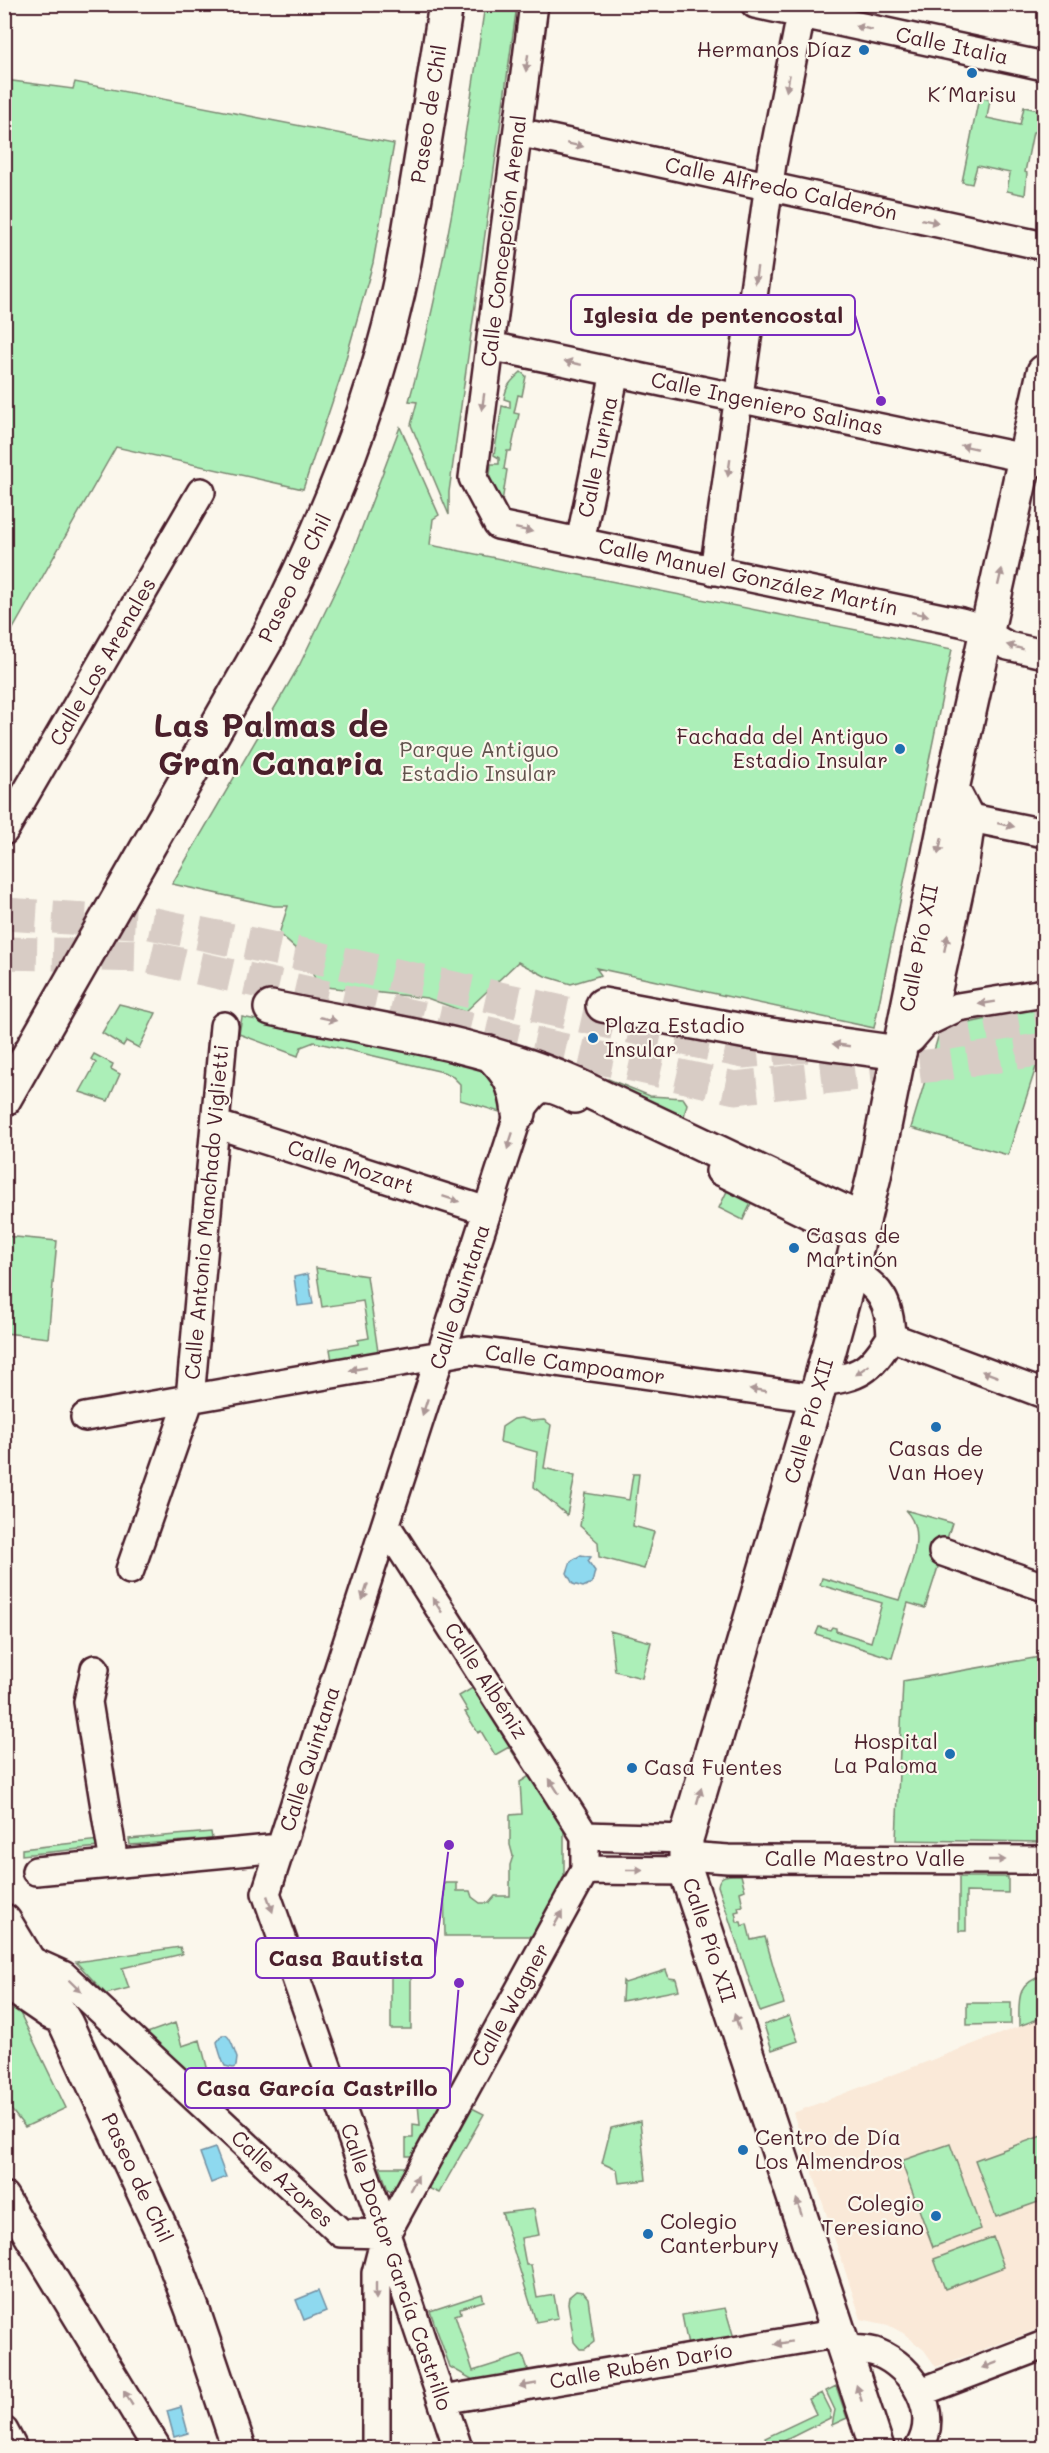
<svg xmlns="http://www.w3.org/2000/svg" width="1049" height="2453" font-family="Mali,sans-serif">
<rect width="100%" height="100%" fill="#fbf7ec"/>
<filter id="ink" filterUnits="userSpaceOnUse"><feTurbulence type="fractalNoise" baseFrequency=".0167" numOctaves="2"/><feDisplacementMap in="SourceGraphic" scale="12" xChannelSelector="R" yChannelSelector="G"/><feConvolveMatrix kernelMatrix="1 2 1 2 8 2 1 2 1" color-interpolation-filters="sRGB"/></filter>
<g filter="url(#ink)">
<path fill="#fae9d8" d="M1044 2017V2327L936 2367 924 2350 903 2333 888 2325 861 2319 793 2113Z"/>
<path fill="#acefb8" stroke="#7b8772" stroke-width="1.5" d="M485 5H517L449 492V515L411 425 417 402 409 401C446 271 465 138 485 5Z
M5 80 73 89 75 82 394 144 373 263 341 376 303 489 116 447 5 643Z
M979 97 990 100 987 118 1020 125 1024 107 1043 111 1036 132H1033L1025 172 1027 173 1025 195 1007 191 1010 173 977 166 972 184 962 182Z
M521 372 526 376 522 396 518 395 514 413 519 414 511 451H507L504 469 507 470 502 502 491 500 486 477 490 476 491 464H499V458L494 455 502 406 510 408V401L504 399C506 386 511 381 521 372Z
M400 427 439 515 433 519 430 545 952 649 874 1028 596 968 601 975 571 984 545 976 518 962 465 1012 427 998 317 986C309 956 301 954 279 934L288 906H274L172 884 299 666 349 562Z
M119 1004 156 1013 139 1048 126 1041 123 1046 102 1033Z
M1044 1007V1066L1037 1064 1008 1155 911 1128 938 1037 945 1028Z
M242 1017 467 1063C494 1074 498 1086 503 1113L460 1100V1084L451 1075 443 1072 314 1042 301 1047 298 1056 239 1034Z
M94 1054 113 1064 111 1069 120 1074 108 1101 80 1092 96 1063 91 1059Z
M608 1079 650 1096 683 1098 687 1104 683 1121 604 1080Z
M729 1187 753 1199 743 1220 719 1208Z
M5 1236 57 1241 48 1338 5 1333Z
M316 1268 367 1276 378 1352 332 1361 330 1349 358 1344V1340L369 1338 363 1301 322 1307Z
M521 1418 531 1421 544 1420 551 1425 544 1468 575 1476 567 1515 534 1487 537 1452 500 1442 502 1427 514 1419Z
M633 1474H639L633 1526 654 1532 644 1569 599 1557 598 1542 580 1526 585 1493 629 1500Z
M905 1510 952 1523 925 1608 908 1603 892 1658 816 1634 819 1627 830 1630 832 1627 836 1628V1631L871 1642 882 1603 820 1585 822 1578 899 1600C907 1575 929 1533 905 1510Z
M610 1631 651 1642 642 1678 615 1671Z
M1040 1657 1041 1842 896 1840 903 1681Z
M476 1686 518 1754 515 1756 509 1747 495 1755 481 1731 478 1733 465 1712 468 1711 459 1696Z
M531 1775 564 1828V1883L535 1936H445L444 1883H457V1891H470L472 1897 480 1903H489L495 1896H510V1865L513 1856 510 1845V1815L522 1814 520 1782Z
M211 1832 212 1839 130 1845 129 1839Z
M99 1840V1847L22 1855V1849Z
M741 1875 745 1890 740 1892 743 1906 738 1907 739 1911 735 1912 737 1922H741L742 1926 747 1924 751 1940 765 1937 784 2004 760 2012 718 1886C719 1873 731 1875 741 1875Z
M959 1877H1008V1893L966 1892V1931H959Z
M180 1947 182 1954 122 1968 129 1988 106 1994 76 1962Z
M666 1970 669 1978 676 1979 679 1990 622 2001 623 1981 625 1983Z
M391 1975 411 1976V2029H391Z
M1044 1975V2017L1019 2026C1019 2000 1015 1984 1044 1975Z
M4 1997 18 2009 66 2108 25 2127 5 2102Z
M967 2003H1011V2024L967 2025Z
M789 2016 798 2041 772 2050 764 2025Z
M175 2023 182 2046 200 2040 207 2067 204 2086 147 2033Z
M384 2095H449L416 2156H406V2138H413V2124L420 2125 418 2104 384 2103Z
M470 2107 484 2114 439 2193 426 2187Z
M640 2121 646 2180 619 2183 617 2170 602 2163 611 2128Z
M1044 2135V2200L996 2217 975 2160Z
M950 2144 981 2229 933 2247 901 2161Z
M380 2167H410L394 2194 388 2190Z
M534 2209 539 2235 521 2238 526 2265H531L537 2298 554 2295 558 2318 536 2322 502 2213Z
M993 2237 1004 2267 945 2289 934 2259Z
M576 2291 583 2292 588 2298 594 2342 585 2349H580L574 2342 568 2303 569 2297Z
M482 2294 484 2301 460 2308 461 2313 455 2315 473 2371 523 2355 529 2372 475 2381 450 2367 430 2311Z
M725 2308 734 2338 688 2346 682 2315Z
M836 2386 847 2418 832 2425 835 2410 826 2391Z
M822 2393 831 2411 830 2418 770 2448 765 2438 816 2414 809 2399Z"/>
<path fill="#8ed9ef" stroke="#738fa1" stroke-width="1.5" d="M308 1274 313 1304 298 1306 294 1277Z
M581 1555 591 1557 588 1561 595 1571 592 1583 583 1587 573 1584 567 1573 571 1561Z
M222 2035H226C232 2039 234 2051 237 2058L236 2066 233 2068 225 2066C222 2061 218 2048 217 2042Z
M215 2148 226 2177 211 2183 200 2153Z
M318 2291 326 2311 304 2320 296 2300Z
M181 2407 188 2433 174 2437 167 2411Z"/>
<g fill="none" stroke-linecap="round" stroke-linejoin="round">
<path stroke="#d8ccc5" stroke-width="33" stroke-dasharray="33 16" stroke-linecap="butt" d="M4 914 150 923 319 958 743 1052 808 1046
M4 953 144 956 735 1088 945 1064 1044 1049
M889 1039 944 1034 1044 1017"/>
<g stroke="#4a1f2b" stroke-width="32">
<path id="minor" d="M534 4 473 478 498 525 961 622 971 625 1008 646 1044 654
M755 4 1044 66
M518 132 1044 246
M490 346 1044 462
M580 542 615 372
M714 571 772 163 803 4
M968 820 976 819 1044 833
M4 831 201 492
M911 1039 925 1023 958 1007 1044 993
M215 1124 487 1211
M720 1171 858 1239
M851 1270C881 1288 890 1302 891 1337L1044 1394
M820 1382C860 1377 870 1371 891 1337
M85 1417 470 1350 816 1398
M386 1525 585 1836
M943 1552 1044 1587
M130 1570 190 1398 224 1026
M95 1669 88 1702 114 1863
M585 1836 686 1839
M686 1856 728 1859 1044 1860
M585 1870 686 1871
M36 1871 280 1848
M25 1958 63 1975 341 2233 386 2234
M4 2196 157 2448
M845 2349C855 2350 869 2349 878 2353 913 2367 941 2412 919 2448
M921 2392 1044 2345
M442 2400 840 2333
M4 2431 13 2448
M376 2448V2273L386 2234 585 1870V1836
M458 2448 386 2234 266 1893 519 1113C539 1084 542 1083 575 1099"/>
</g>
<g stroke="#4a1f2b" stroke-width="38">
<path id="tertiary" d="M909 1026 923 1012 935 989 961 868 968 820 954 793
M4 1099 269 635C323 529 369 417 396 300 403 273 407 244 412 215 424 145 435 75 446 4
M4 1921 66 2024 167 2242 193 2311 239 2448
M4 1980 52 2013
M877 2448 686 1871V1839L816 1398 851 1270 874 1176 952 789 1044 372"/>
</g>
<g stroke="#4a1f2b" stroke-width="38">
<path id="trunk" d="M603 1005 748 1032 899 1053
M271 1008C372 1029 481 1042 576 1085L863 1221
M489 1053C509 1072 516 1085 519 1113"/>
</g>
<use href="#minor" stroke="#fbf7ec" stroke-width="27"/>
<use href="#tertiary" stroke="#fbf7ec" stroke-width="33"/>
<use href="#trunk" stroke="#fbf7ec" stroke-width="33"/>
</g>
<defs><path id="oneway-solid" d="M-6-.8H1V-3.2L6.5 0L1 3.2V.8H-6Z" transform="scale(1.5)"/></defs>
<g fill="#ab9695">
<use href="#oneway-solid" transform="translate(864 28) rotate(-168)"/>
<use href="#oneway-solid" transform="translate(527 63) rotate(97)"/>
<use href="#oneway-solid" transform="translate(788 83) rotate(101)"/>
<use href="#oneway-solid" transform="translate(575 145) rotate(12)"/>
<use href="#oneway-solid" transform="translate(930 221) rotate(12)"/>
<use href="#oneway-solid" transform="translate(756 275) rotate(98)"/>
<use href="#oneway-solid" transform="translate(573 363) rotate(-168)"/>
<use href="#oneway-solid" transform="translate(483 402) rotate(98)"/>
<use href="#oneway-solid" transform="translate(969 447) rotate(-168)"/>
<use href="#oneway-solid" transform="translate(729 468) rotate(98)"/>
<use href="#oneway-solid" transform="translate(524 530) rotate(12)"/>
<use href="#oneway-solid" transform="translate(1000 577) rotate(-77)"/>
<use href="#oneway-solid" transform="translate(920 614) rotate(12)"/>
<use href="#oneway-solid" transform="translate(1015 647) rotate(-165)"/>
<use href="#oneway-solid" transform="translate(1006 825) rotate(12)"/>
<use href="#oneway-solid" transform="translate(940 846) rotate(102)"/>
<use href="#oneway-solid" transform="translate(946 943) rotate(-78)"/>
<use href="#oneway-solid" transform="translate(987 1003) rotate(171)"/>
<use href="#oneway-solid" transform="translate(328 1019) rotate(12)"/>
<use href="#oneway-solid" transform="translate(841 1045) rotate(-172)"/>
<use href="#oneway-solid" transform="translate(510 1141) rotate(108)"/>
<use href="#oneway-solid" transform="translate(451 1199) rotate(18)"/>
<use href="#oneway-solid" transform="translate(358 1369) rotate(170)"/>
<use href="#oneway-solid" transform="translate(862 1370) rotate(145)"/>
<use href="#oneway-solid" transform="translate(990 1374) rotate(-160)"/>
<use href="#oneway-solid" transform="translate(758 1390) rotate(-172)"/>
<use href="#oneway-solid" transform="translate(425 1407) rotate(108)"/>
<use href="#oneway-solid" transform="translate(365 1592) rotate(108)"/>
<use href="#oneway-solid" transform="translate(437 1605) rotate(-123)"/>
<use href="#oneway-solid" transform="translate(554 1786) rotate(-123)"/>
<use href="#oneway-solid" transform="translate(699 1796) rotate(-74)"/>
<use href="#oneway-solid" transform="translate(997 1860)"/>
<use href="#oneway-solid" transform="translate(635 1870)"/>
<use href="#oneway-solid" transform="translate(270 1904) rotate(71)"/>
<use href="#oneway-solid" transform="translate(558 1919) rotate(-61)"/>
<use href="#oneway-solid" transform="translate(75 1986) rotate(44)"/>
<use href="#oneway-solid" transform="translate(737 2022) rotate(-108)"/>
<use href="#oneway-solid" transform="translate(414 2183) rotate(-61)"/>
<use href="#oneway-solid" transform="translate(799 2207) rotate(-108)"/>
<use href="#oneway-solid" transform="translate(376 2291) rotate(90)"/>
<use href="#oneway-solid" transform="translate(783 2343) rotate(170)"/>
<use href="#oneway-solid" transform="translate(990 2365) rotate(160)"/>
<use href="#oneway-solid" transform="translate(528 2385) rotate(170)"/>
<use href="#oneway-solid" transform="translate(859 2393) rotate(-108)"/>
<use href="#oneway-solid" transform="translate(128 2398) rotate(-121)"/>
</g>
</g>
<g fill="#1f6fb2" stroke="#fbf7ec" stroke-width="2">
<circle cx="864" cy="50" r="6"/>
<circle cx="972" cy="73" r="6"/>
<circle cx="900" cy="749" r="6"/>
<circle cx="593" cy="1038" r="6"/>
<circle cx="794" cy="1248" r="6"/>
<circle cx="936" cy="1427" r="6"/>
<circle cx="950" cy="1754" r="6"/>
<circle cx="632" cy="1768" r="6"/>
<circle cx="743" cy="2150" r="6"/>
<circle cx="936" cy="2216" r="6"/>
<circle cx="648" cy="2234" r="6"/>
</g>
<g text-anchor="middle" stroke-width="4.5" stroke-linejoin="round" paint-order="stroke">
<g font-size="21" fill="#4a1f2b" stroke="#fbf7ec">
<text transform="translate(952 46) rotate(12)" y="7">Calle Italia</text>
<text transform="translate(429 114) rotate(-81)" y="7">Paseo de Chil</text>
<text transform="translate(781 189) rotate(12)" y="7">Calle Alfredo Calderón</text>
<text transform="translate(504 241) rotate(-83)" y="7">Calle Concepción Arenal</text>
<text transform="translate(767 404) rotate(12)" y="7">Calle Ingeniero Salinas</text>
<text transform="translate(598 457) rotate(-78)" y="7">Calle Turina</text>
<text transform="translate(748 577) rotate(12)" y="7">Calle Manuel González Martín</text>
<text transform="translate(295 578) rotate(-64)" y="7">Paseo de Chil</text>
<text transform="translate(103 662) rotate(-60)" y="7">Calle Los Arenales</text>
<text transform="translate(919 948) rotate(-79)" y="7">Calle Pío XII</text>
<text transform="translate(351 1167) rotate(18)" y="7">Calle Mozart</text>
<text transform="translate(207 1212) rotate(-85)" y="7">Calle Antonio Manchado Viglietti</text>
<text transform="translate(460 1297) rotate(-72)" y="7">Calle Quintana</text>
<text transform="translate(575 1365) rotate(8)" y="7">Calle Campoamor</text>
<text transform="translate(809 1421) rotate(-74)" y="7">Calle Pío XII</text>
<text transform="translate(486 1681) rotate(57)" y="7">Calle Albéniz</text>
<text transform="translate(310 1759) rotate(-72)" y="7">Calle Quintana</text>
<text x="865" y="1866">Calle Maestro Valle</text>
<text transform="translate(709 1940) rotate(72)" y="7">Calle Pío XII</text>
<text transform="translate(511 2005) rotate(-61)" y="7">Calle Wagner</text>
<text transform="translate(137 2178) rotate(65)" y="7">Paseo de Chil</text>
<text transform="translate(282 2179) rotate(43)" y="7">Calle Azores</text>
<text transform="translate(396 2267) rotate(71)" y="7">Calle Doctor García Castrillo</text>
<text transform="translate(641 2366) rotate(-10)" y="7">Calle Rubén Darío</text>
</g>
<g font-size="21" fill="#4a1f2b" stroke="#fbf7ec" text-anchor="start">
<text x="852" y="57" text-anchor="end">Hermanos Díaz</text>
<text x="972" y="102" text-anchor="middle">K´Marisu</text>
<text x="888" y="744" text-anchor="end">Fachada del Antiguo<tspan x="888" dy="24">Estadio Insular</tspan></text>
<text x="605" y="1033">Plaza Estadio<tspan x="605" dy="24">Insular</tspan></text>
<text x="806" y="1243">Casas de<tspan x="806" dy="24">Martinón</tspan></text>
<text x="936" y="1456" text-anchor="middle">Casas de<tspan x="936" dy="24">Van Hoey</tspan></text>
<text x="938" y="1749" text-anchor="end">Hospital<tspan x="938" dy="24">La Paloma</tspan></text>
<text x="644" y="1775">Casa Fuentes</text>
<text x="755" y="2145">Centro de Día<tspan x="755" dy="24">Los Almendros</tspan></text>
<text x="924" y="2211" text-anchor="end">Colegio<tspan x="924" dy="24">Teresiano</tspan></text>
<text x="660" y="2229">Colegio<tspan x="660" dy="24">Canterbury</tspan></text>
</g>
<g font-size="21" fill="#62534e" stroke="#fbf7ec">
<text x="479" y="757">Parque Antiguo<tspan x="479" dy="24">Estadio Insular</tspan></text>
</g>
<g font-size="33" font-weight="bold" fill="#4a1f2b" stroke="#fbf7ec">
<text x="271" y="737">Las Palmas de<tspan x="271" dy="38">Gran Canaria</tspan></text>
</g>
</g>
<path fill="none" stroke="#7b2cbf" stroke-width="2" d="M881 401L855 315M449 1845L435 1958M459 1983L450 2088"/>
<g fill="#7b2cbf" stroke="#fbf7ec" stroke-width="2">
<circle cx="881" cy="401" r="6"/>
<circle cx="449" cy="1845" r="6"/>
<circle cx="459" cy="1983" r="6"/>
</g>
<g fill="#fbf7ec" stroke="#7b2cbf" stroke-width="2">
<rect x="571" y="295" width="284" height="40" rx="6"/>
<rect x="256" y="1938" width="179" height="40" rx="6"/>
<rect x="185" y="2068" width="265" height="40" rx="6"/>
</g>
<g font-size="22" text-anchor="middle" font-weight="bold" fill="#4a1f2b">
<text x="713" y="323">Iglesia de pentencostal</text>
<text x="346" y="1966">Casa Bautista</text>
<text x="317" y="2096">Casa García Castrillo</text>
</g>
<rect width="1049" height="2453" fill="none" stroke="#fbf7ec" stroke-width="24"/>
<rect x="12" y="12" width="1025" height="2429" fill="none" stroke="#4a1f2b" stroke-width="2" filter="url(#ink)"/>
</svg>
